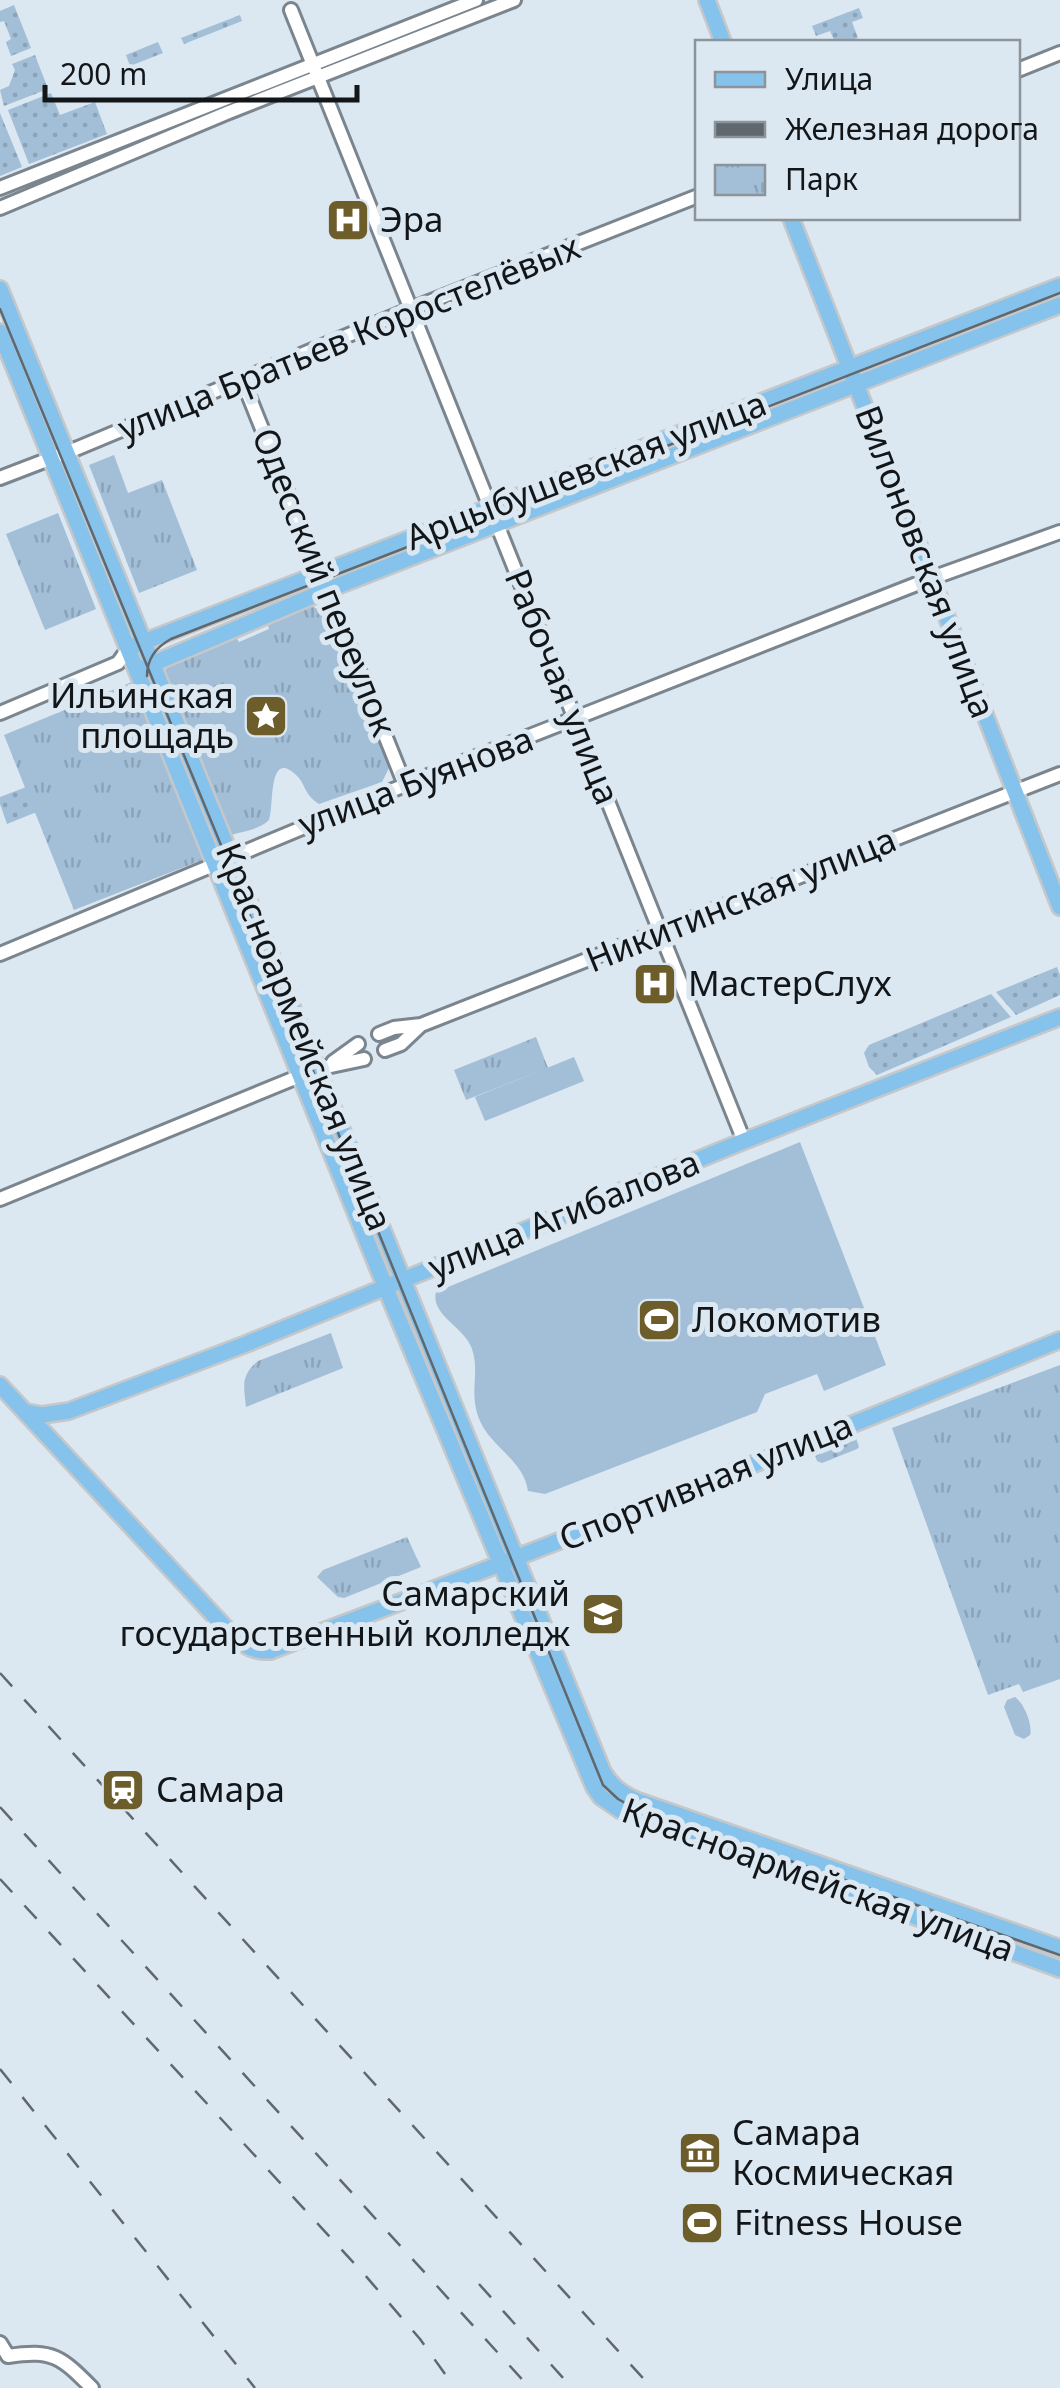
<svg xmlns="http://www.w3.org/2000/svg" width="1060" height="2388" font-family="'Noto Sans',sans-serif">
<defs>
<pattern id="grass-dots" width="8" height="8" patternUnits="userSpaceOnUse" patternTransform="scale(2.5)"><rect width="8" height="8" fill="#a2bfd7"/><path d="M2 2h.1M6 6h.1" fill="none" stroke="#8aa3b8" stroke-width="1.8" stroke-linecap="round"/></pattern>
<pattern id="park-tufts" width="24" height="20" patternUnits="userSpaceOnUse" patternTransform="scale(2.5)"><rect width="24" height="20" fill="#a2bfd7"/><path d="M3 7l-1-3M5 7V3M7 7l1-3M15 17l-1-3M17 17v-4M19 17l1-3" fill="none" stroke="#8aa3b8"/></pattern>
</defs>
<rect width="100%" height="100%" fill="#dbe7f1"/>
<path fill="url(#grass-dots)" d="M14 5 31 48 11 56 6 42 11 39 4 21 0 22V11Z
M859 8 863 18 852 22 858 38 846 42H835L830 31 816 36 812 26Z
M240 15 242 21 184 44 181 38Z
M158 42 163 53 130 66 126 55Z
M35 55 48 89 4 106 0 90 9 86 15 70 12 64Z
M51 93 60 115 95 102 107 134 29 164 8 110Z
M0 113 22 167 0 176Z
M29 786 39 811 7 824 0 804V797Z
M1057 967 1060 975V995L1016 1015 996 992Z
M991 994 1011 1017 877 1075 869 1067 864 1053 869 1045Z
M856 1438 859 1447 857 1449 822 1463 817 1461 815 1455Z"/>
<path fill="url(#park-tufts)" d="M114 455 128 493 162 480 197 570 139 593 89 465Z
M58 513 96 609 45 630 6 534Z
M307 603 326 614 391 764 382 782 319 804C303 794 306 783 295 774 266 748 275 814 268 821 260 829 241 832 231 835L164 673 173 658 234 633 239 642 269 629 266 619Z
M132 682 207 858 74 910 4 735Z
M536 1037 548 1068 466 1100 454 1070Z
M331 1333 343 1368 246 1407C244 1386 240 1376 258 1361Z
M1060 1365V1679L1023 1692 1019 1684 988 1695 892 1428Z
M407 1537 421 1567 344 1598 338 1597 317 1577 323 1570Z"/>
<path fill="#a2bfd7" d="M574 1057 584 1081 485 1121 475 1097Z
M800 1142 886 1365 824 1391 817 1374 765 1394 757 1412 545 1494 528 1491C524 1463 497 1450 483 1427 466 1396 481 1375 472 1349 465 1327 430 1315 436 1292Z
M1015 1697C1024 1703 1033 1725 1030 1735L1024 1739 1015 1735 1004 1707 1007 1700Z"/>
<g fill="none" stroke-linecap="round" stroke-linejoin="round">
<g stroke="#7b858e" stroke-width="18">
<path id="minor" d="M291 10 744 1141
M1018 70 1060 53
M0 188 476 0
M0 208 229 112 514 0
M242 379 405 785
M0 478 78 448 411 309 698 196
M0 713 118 663 128 649
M0 954 405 785 932 578 1060 532
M379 1034 394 1028 421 1025 1060 774
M385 1050 401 1044 421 1025
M333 1062 358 1044
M0 1199 317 1069 364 1059
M0 2343 8 2356C53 2349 61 2357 92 2388"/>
</g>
<g stroke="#c6c7c8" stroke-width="20">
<path id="major" d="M707 0 723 42
M791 218 1060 907
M0 289 603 1772C612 1787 622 1794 638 1801L1060 1948
M0 332 392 1303 594 1787 601 1797 620 1810 1060 1969
M136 645 1060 286
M145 667 327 590 1060 305
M0 1385 234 1637C245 1646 255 1652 270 1651 535 1553 798 1447 1060 1340
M25 1412 42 1415 69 1411 246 1344 744 1141 1060 1017"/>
</g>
<use href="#minor" stroke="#fff" stroke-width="12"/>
<use href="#major" stroke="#85c3ec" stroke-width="15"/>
<path stroke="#60676d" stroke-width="2.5" d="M0 309 235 879 603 1785 618 1799 627 1804 1060 1955
M147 676C147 658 156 647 171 639L1060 293"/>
<path stroke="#60676d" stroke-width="2.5" stroke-dasharray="18 18" stroke-linecap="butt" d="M0 1673 652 2388
M0 1807 530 2388
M0 1879 364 2274 420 2339 455 2388
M0 2069 255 2388
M479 2284 572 2388"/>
</g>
<defs>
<g id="hospital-square" transform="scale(2.25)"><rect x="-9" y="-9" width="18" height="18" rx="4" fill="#6c5d2a" stroke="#dbe7f1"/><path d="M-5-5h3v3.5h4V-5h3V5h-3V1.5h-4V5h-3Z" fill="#fff"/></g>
<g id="sight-square" transform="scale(2.25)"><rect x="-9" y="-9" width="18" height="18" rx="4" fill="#6c5d2a" stroke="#dbe7f1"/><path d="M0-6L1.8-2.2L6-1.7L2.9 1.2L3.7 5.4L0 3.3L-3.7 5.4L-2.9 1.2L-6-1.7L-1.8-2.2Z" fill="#fff"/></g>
<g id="stadium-square" transform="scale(2.25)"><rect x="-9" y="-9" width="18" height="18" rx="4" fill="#6c5d2a" stroke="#dbe7f1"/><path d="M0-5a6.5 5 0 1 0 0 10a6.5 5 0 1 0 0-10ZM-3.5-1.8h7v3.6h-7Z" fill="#fff"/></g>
<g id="university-square" transform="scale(2.25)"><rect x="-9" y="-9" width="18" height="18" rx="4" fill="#6c5d2a" stroke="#dbe7f1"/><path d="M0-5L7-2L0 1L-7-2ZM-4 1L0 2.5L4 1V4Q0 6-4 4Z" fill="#fff"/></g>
<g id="station-square" transform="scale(2.25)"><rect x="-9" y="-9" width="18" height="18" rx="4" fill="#6c5d2a" stroke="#dbe7f1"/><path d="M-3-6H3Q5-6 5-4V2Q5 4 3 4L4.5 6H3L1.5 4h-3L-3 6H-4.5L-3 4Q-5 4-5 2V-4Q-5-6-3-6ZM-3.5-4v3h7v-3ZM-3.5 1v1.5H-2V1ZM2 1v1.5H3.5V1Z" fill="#fff"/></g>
<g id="museum-square" transform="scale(2.25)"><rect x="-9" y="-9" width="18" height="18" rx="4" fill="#6c5d2a" stroke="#dbe7f1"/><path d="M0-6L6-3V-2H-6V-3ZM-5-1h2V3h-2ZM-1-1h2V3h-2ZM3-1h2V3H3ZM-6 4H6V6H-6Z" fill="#fff"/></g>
</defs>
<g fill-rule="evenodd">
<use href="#hospital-square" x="348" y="220"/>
<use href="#sight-square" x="266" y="716"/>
<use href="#hospital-square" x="655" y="984"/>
<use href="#stadium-square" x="659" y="1320"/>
<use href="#university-square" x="603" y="1614"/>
<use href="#station-square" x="123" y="1790"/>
<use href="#museum-square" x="700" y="2153"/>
<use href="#stadium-square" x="702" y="2223"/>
</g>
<g text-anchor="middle" stroke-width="10" stroke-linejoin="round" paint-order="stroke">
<g font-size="35" fill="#121619" stroke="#dbe7f1" text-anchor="start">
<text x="380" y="232">Эра</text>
<text x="234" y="708" text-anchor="end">Ильинская<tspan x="234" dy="40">площадь</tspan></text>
<text x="688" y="996">МастерСлух</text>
<text x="692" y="1332">Локомотив</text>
<text x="570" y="1606" text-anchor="end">Самарский<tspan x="570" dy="40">государственный колледж</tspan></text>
<text x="156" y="1802">Самара</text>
<text x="732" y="2145">Самара<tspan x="732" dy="40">Космическая</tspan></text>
<text x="734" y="2235">Fitness House</text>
</g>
<g font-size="35" fill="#121619" stroke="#dbe7f1">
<text transform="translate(349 338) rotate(-22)" y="12">улица Братьев Коростелёвых</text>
<text transform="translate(586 471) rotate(-21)" y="12">Арцыбушевская улица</text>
<text transform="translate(925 562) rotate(69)" y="12">Вилоновская улица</text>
<text transform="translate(324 582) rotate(68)" y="12">Одесский переулок</text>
<text transform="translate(562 687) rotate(68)" y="12">Рабочая улица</text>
<text transform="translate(416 782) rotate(-21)" y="12">улица Буянова</text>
<text transform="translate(741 900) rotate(-22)" y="12">Никитинская улица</text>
<text transform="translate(304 1037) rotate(68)" y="12">Красноармейская улица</text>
<text transform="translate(564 1215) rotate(-22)" y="12">улица Агибалова</text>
<text transform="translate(706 1482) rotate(-22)" y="12">Спортивная улица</text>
<text transform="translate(818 1880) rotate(20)" y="12">Красноармейская улица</text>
</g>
</g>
<rect x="695" y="40" width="325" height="180" fill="#dbe7f1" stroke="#8b939b" stroke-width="2.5"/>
<rect x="715" y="72" width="50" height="15" fill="#85c3ec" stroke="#8b939b" stroke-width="2.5"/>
<text x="785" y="90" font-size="30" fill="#121619">Улица</text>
<rect x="715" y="122" width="50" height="15" fill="#60676d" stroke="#8b939b" stroke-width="2.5"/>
<text x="785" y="140" font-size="30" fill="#121619">Железная дорога</text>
<rect x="715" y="165" width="50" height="30" fill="url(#park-tufts)" stroke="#8b939b" stroke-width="2.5"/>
<text x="785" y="190" font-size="30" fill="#121619">Парк</text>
<path d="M45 85v15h312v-15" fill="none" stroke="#121619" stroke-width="5"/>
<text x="60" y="85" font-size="30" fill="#121619" stroke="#dbe7f1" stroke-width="8" paint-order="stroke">200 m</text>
</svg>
